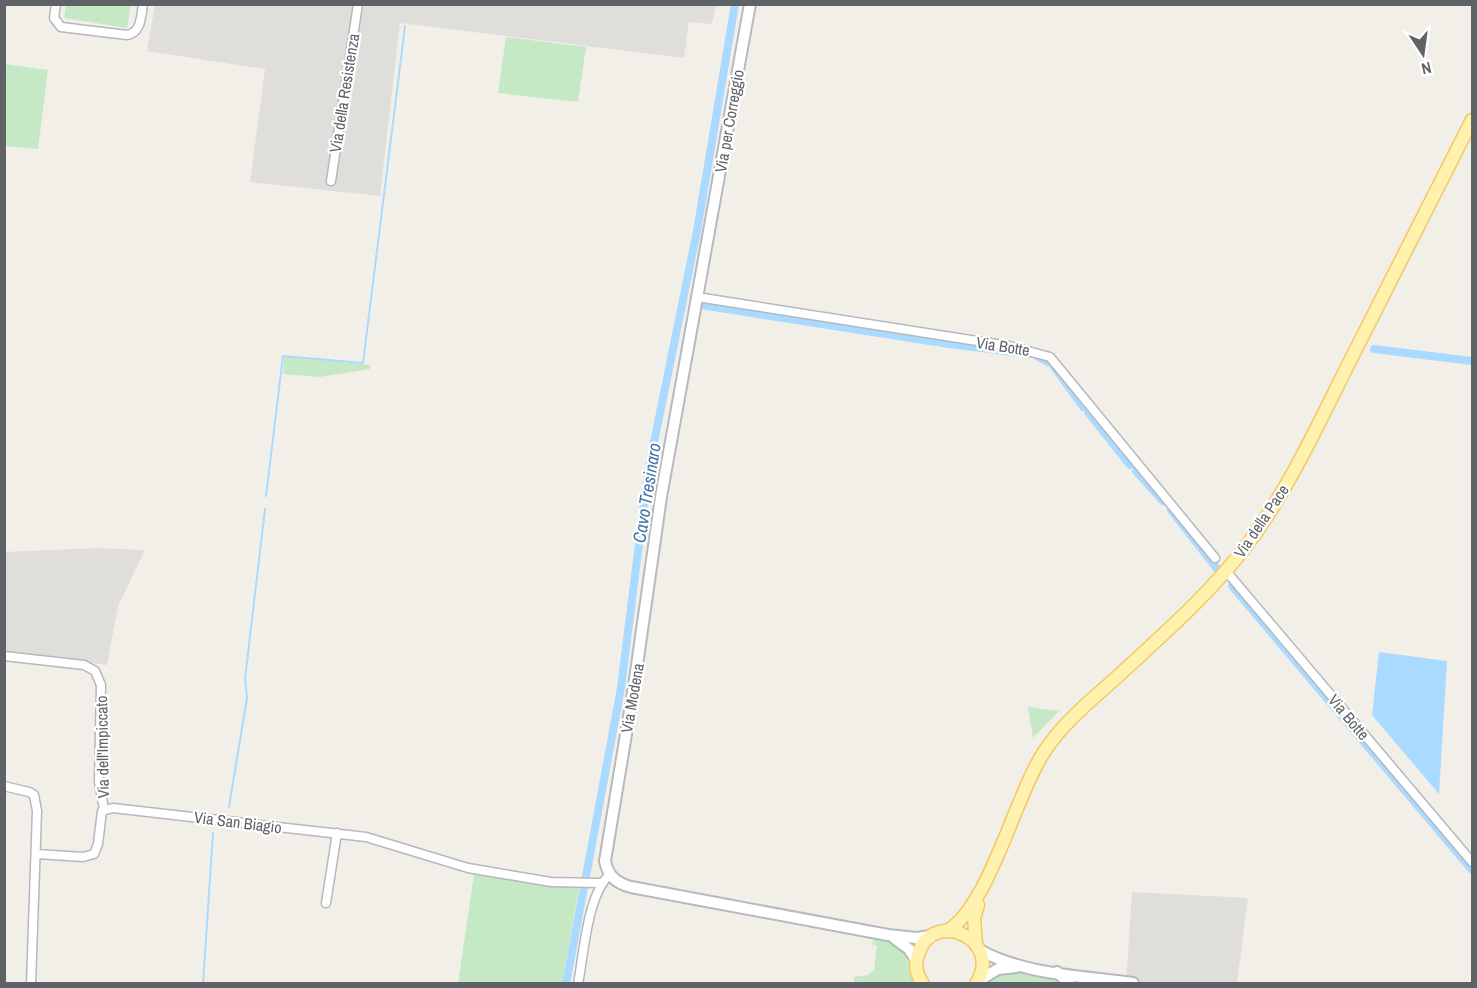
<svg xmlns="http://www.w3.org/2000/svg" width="1477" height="988" font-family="'Archivo Narrow',sans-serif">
<rect width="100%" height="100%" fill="#f1efe8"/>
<path fill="#e0deda" d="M155 5H716L712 24 689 22 684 58 400 23 380 196 250 182 265 69 147 51Z
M99 548 145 550 118 606 107 665 5 652 4 552Z
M1132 892 1248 898 1237 983 1126 984Z"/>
<path fill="#c5e8c5" d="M66 5H131L127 28 64 18Z
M506 37 586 47 578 102 498 93Z
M5 64 48 70 38 149 5 146Z
M287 356 370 365V369L319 377 283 374 284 358Z
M1028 707 1059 711 1033 738Z
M474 874 579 888 562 983 458 984Z
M875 936 884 938 905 952 913 983H854V977L868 975 874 970 877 946 872 944Z
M1016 971 1047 975 1061 983 985 984 997 974Z"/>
<path fill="#aadaff" d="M1379 652 1447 661 1439 794 1372 715Z"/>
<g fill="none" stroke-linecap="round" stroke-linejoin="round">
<path stroke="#aadaff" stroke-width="2" d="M266 496 283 356 363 363 405 26
M229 807 247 698 245 679 265 509
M203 984 213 833"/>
<path stroke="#aadaff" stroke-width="8" d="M701 305 936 342
M942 343 1027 354
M1374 349 1472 361
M1038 357 1052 364 1083 407
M1088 412 1130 465
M1136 471 1163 501
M1171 510 1218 570
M1232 586 1472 870
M566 984 621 688 648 472 697 231 735 4"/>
<g stroke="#b5b8bc" stroke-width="11">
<path id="street" d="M56 4 54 18 61 27 127 35C141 33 141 17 143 4
M331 181 358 4
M697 297 1009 346 1050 357 1215 558
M1226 571 1472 862
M4 656 84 665 95 671 101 685 99 782 104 809
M4 786 29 792 34 795 37 811 31 984
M37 854 83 857 94 854 98 844 102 811 113 808 366 837 468 868 551 882 600 883
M326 903 337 833
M578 984C584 953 587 897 609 875"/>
</g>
<g stroke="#b6babf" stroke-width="14">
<path id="secondary" d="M750 4 661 497 634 686 605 861C608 876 616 883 631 887L888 935 916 938 931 936
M894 938 909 949 916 960
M980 950C1024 975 1084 976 1133 983
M1057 972 1070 984
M978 981 998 969 1016 967"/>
</g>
<g stroke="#f2c960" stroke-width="15">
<path id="primary" d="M947 931C989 907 1015 796 1044 752 1063 723 1090 701 1116 678 1161 636 1209 595 1247 545 1288 490 1317 427 1348 365 1390 283 1431 201 1472 120
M976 944 974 918 978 905
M923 984C916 974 914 963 919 952 935 908 1004 940 976 984"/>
</g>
<use href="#street" stroke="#fff" stroke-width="8"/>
<use href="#secondary" stroke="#fff" stroke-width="10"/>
<use href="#primary" stroke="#fff2af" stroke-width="12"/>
</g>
<g text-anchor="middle" stroke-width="4.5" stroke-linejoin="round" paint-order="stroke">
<g font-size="16" fill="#5f6368" stroke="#fff">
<text transform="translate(344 93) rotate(-81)" y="6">Via della Resistenza</text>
<text transform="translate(729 121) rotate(-80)" y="6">Via per Correggio</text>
<text transform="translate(1003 346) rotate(9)" y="6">Via Botte</text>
<text transform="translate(1261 521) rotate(-56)" y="6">Via della Pace</text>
<text transform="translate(632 698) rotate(-80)" y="6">Via Modena</text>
<text transform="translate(1349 717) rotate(50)" y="6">Via Botte</text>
<text transform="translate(102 747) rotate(-91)" y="6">Via dell'Impiccato</text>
<text transform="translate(238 822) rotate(7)" y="6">Via San Biagio</text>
</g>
<g font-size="18" font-style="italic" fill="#4174aa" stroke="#fff">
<text transform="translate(647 493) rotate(-81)" y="6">Cavo Tresinaro</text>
</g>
</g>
<rect width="1477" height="988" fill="none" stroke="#5f6368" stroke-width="12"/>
<g transform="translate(1423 54) rotate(167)" stroke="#ffffff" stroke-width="4.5" paint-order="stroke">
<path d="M0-4.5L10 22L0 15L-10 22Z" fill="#5f6368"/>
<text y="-9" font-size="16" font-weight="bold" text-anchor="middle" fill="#5f6368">N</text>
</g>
</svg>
